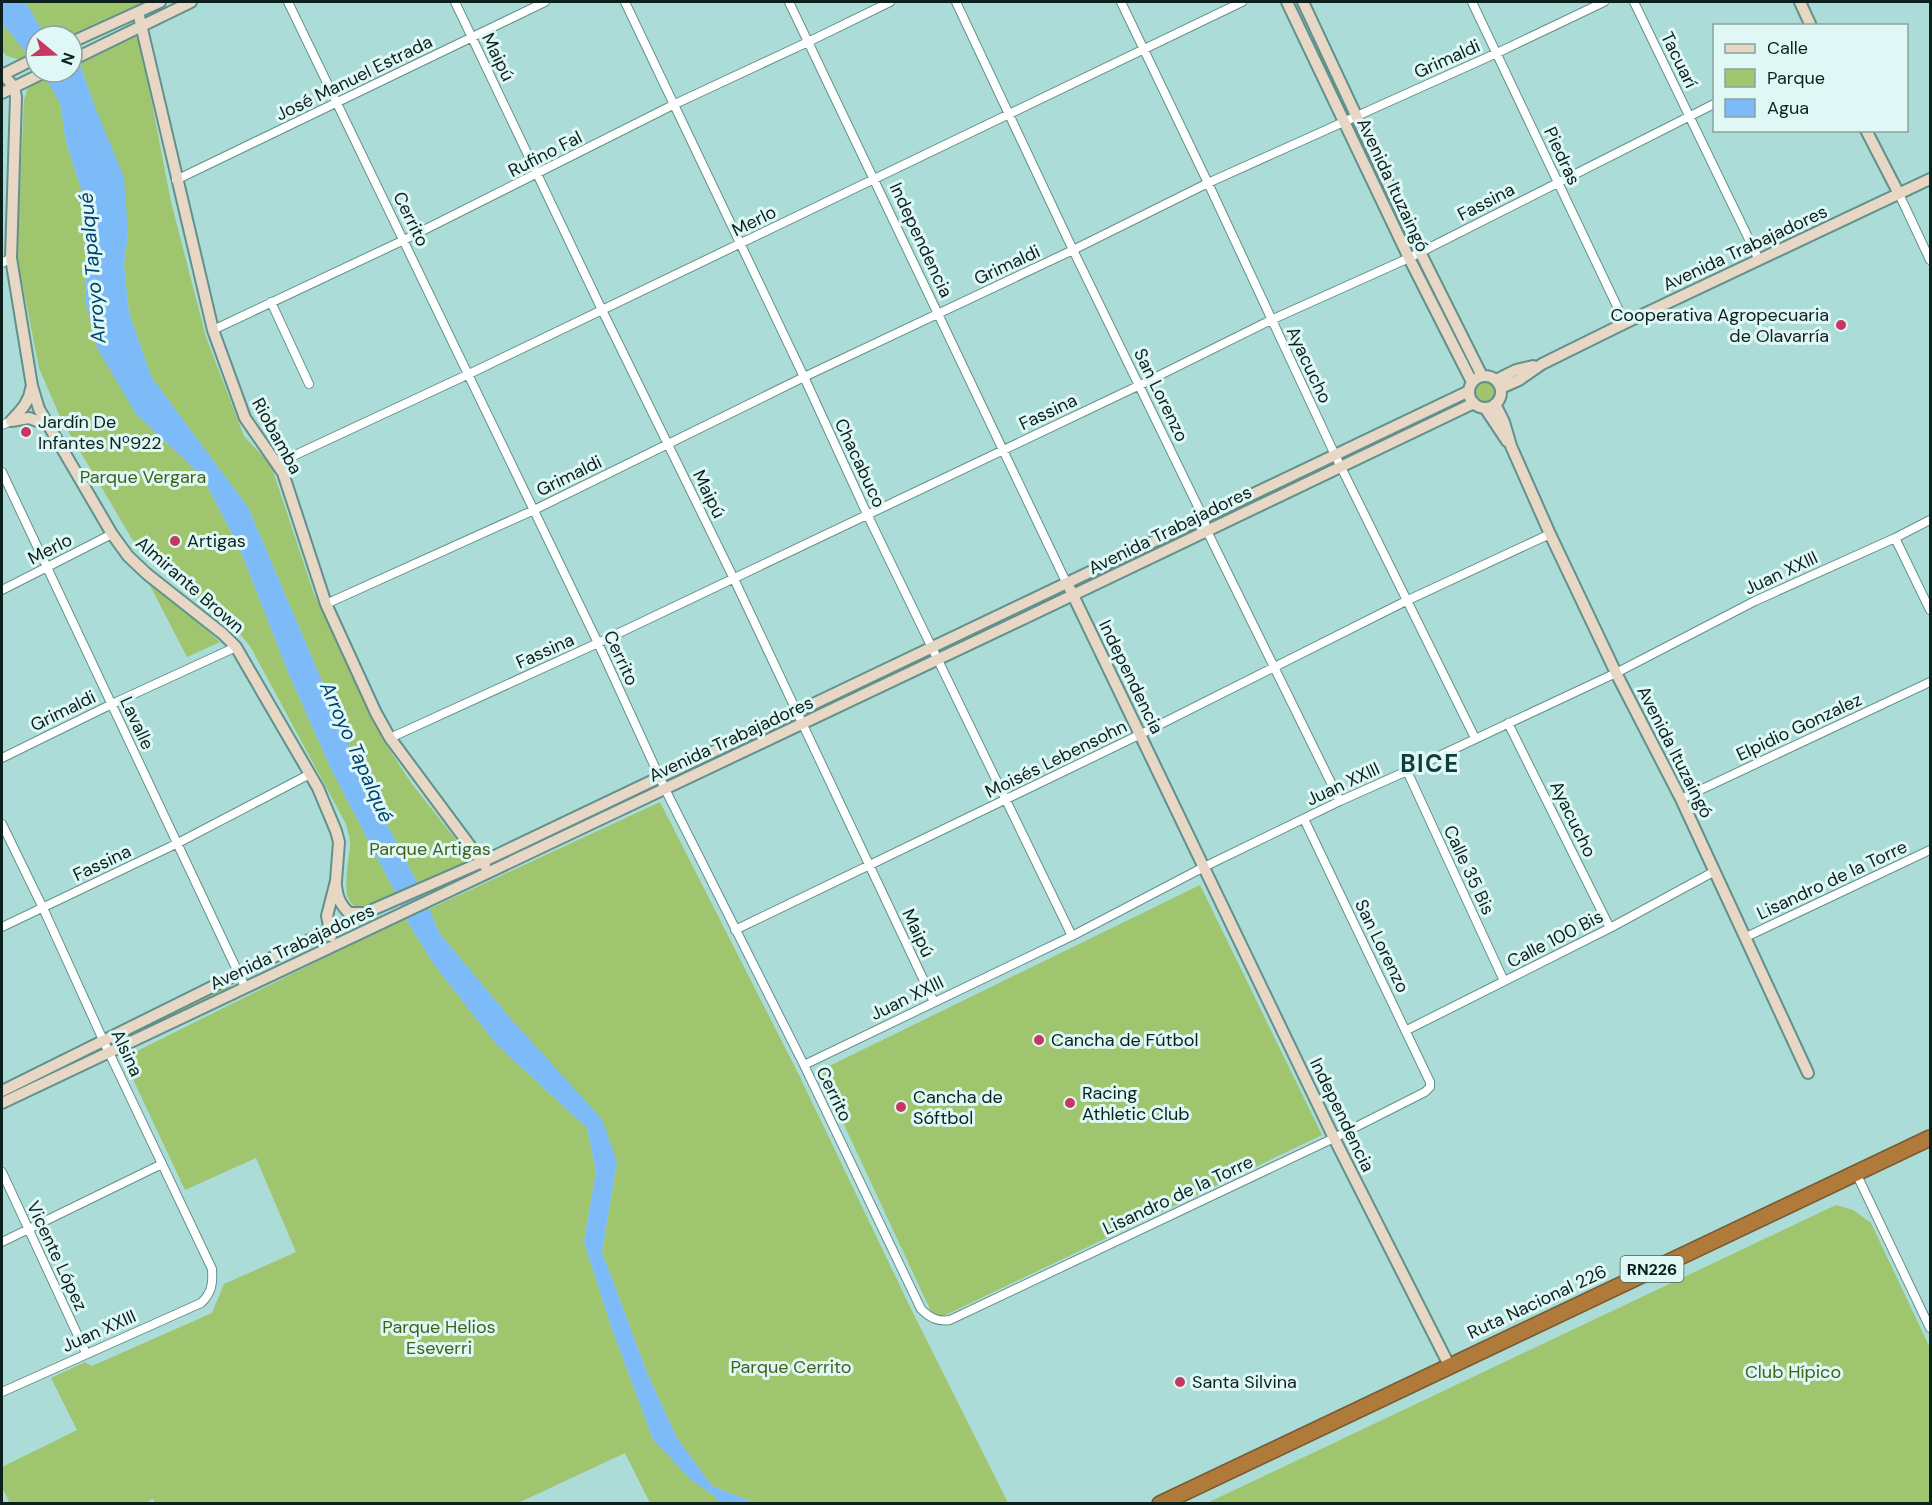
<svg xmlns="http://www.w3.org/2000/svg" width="1932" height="1505" font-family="'DM Sans',sans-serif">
<rect width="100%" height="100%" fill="#abdcd7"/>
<path fill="#a0c56f" d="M25 2H153L72 37 46 36Z
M2 23 29 56 20 60 7 56 2 51Z
M131 37H136L140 41 171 202 206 337 244 436 268 462 273 471 314 594 383 740 412 784 468 855 465 864 418 884 364 780 248 507 152 378 129 313 124 266 128 232 95 107 79 62Z
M47 78 60 103 66 142 84 198 86 304 136 414 202 476 239 547 288 672 330 767 396 894C386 898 375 906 365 907 334 911 351 858 350 842 350 836 347 830 346 824L250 646 237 631 147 555 132 539 61 419 39 368 17 256 24 100 28 88Z
M1475 392a10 10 0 1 1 20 0a10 10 0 1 1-20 0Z
M1457 402 1458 404 1350 456 1349 454Z
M1326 465 1327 467 1218 519 1217 517Z
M1192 529 1193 531 1085 584 1084 582Z
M145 576 220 642 187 657Z
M1060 593 1061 595 952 647 951 645Z
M920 658 921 660 813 712 812 710Z
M650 788 651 790 498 862 497 860Z
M660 802 799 1075 912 1311 1008 1503H755L712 1486 677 1438 648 1375 602 1252 617 1162 511 1019 440 934 429 909Z
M1200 885 1322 1135 935 1320 819 1071Z
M406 919 433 963 496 1044 587 1128 596 1171 584 1242 611 1326 653 1439 691 1480 725 1503H650L625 1453 516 1504H155L153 1499 143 1504H10L2 1487V1467L77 1430 51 1378 85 1362 92 1366 212 1313 224 1284 296 1252 256 1158 185 1190 123 1058 374 933Z
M229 986 230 988 121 1040 120 1038Z
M1836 1205 1853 1210 1871 1223 1930 1348V1503H1207Z"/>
<path fill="#7cbbf7" d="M2 2H25L46 36H36V65L2 23Z
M72 58 79 62 95 107 124 177 128 232 124 266 129 313 152 378 248 507 364 780 418 884 440 934 511 1019 602 1119 617 1162 602 1252 648 1375 677 1438 712 1486 755 1503H725L691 1480 653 1439 611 1326 584 1242 596 1171 587 1128 496 1044 433 963 406 919 396 894 330 767 288 672 239 547 202 476 136 414 97 348 86 304 84 198 66 142 60 103 42 72H72Z"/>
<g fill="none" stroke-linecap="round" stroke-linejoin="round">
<path stroke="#7cbbf7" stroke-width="3" d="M716 1497 726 1504"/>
<g stroke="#61918c" stroke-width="10">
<path id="street" d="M288 2 598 643 665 789 804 1065 921 1309C930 1318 938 1322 950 1320L1334 1138 1425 1092 1430 1087V1082L1304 819
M455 2 602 310 734 579 934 1002
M625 2 804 377 867 514 1072 936
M789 2 1067 584
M956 2 1073 250 1204 519 1207 531 1340 801
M1121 2 1208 183 1335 455 1475 738
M1472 2 1625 323
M1634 2 1759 260
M176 180 545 2
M1899 194 1930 260
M2 263 11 258
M271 302 309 384
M213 330 404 240 675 104 808 42 890 2
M2 425 11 421
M278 463 469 374 1242 2
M2 472 245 987
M1895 538 1930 610
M2 590 112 534
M326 604 534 510 804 377 1073 250 1208 183 1497 53 1604 2
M1508 723 1610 928
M390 738 598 643 1140 385 1271 320 1409 258 1714 104
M2 758 112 704 236 647
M1407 771 1504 981
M1681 799 1930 682
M2 824 43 908 104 1042 212 1269C213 1283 212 1293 201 1303L2 1392
M2 927 176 844 310 774
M735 930 1141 734 1406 601 1550 534
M1746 937 1930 850
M1407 1030 1610 928 1715 871
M804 1065 1072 936 1204 867 1340 801 1407 771 1616 673 1755 601 1895 538 1930 520
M2 1172 86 1353
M1856 1173 1930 1328
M2 1242 162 1164"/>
</g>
<g stroke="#61918c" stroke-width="14">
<path id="secondary" d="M1287 2 1409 258 1472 382
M1303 2 1420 252 1482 376
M1800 2 1811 26
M138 12 213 330 245 418 283 473 326 604 376 713 390 738 485 866
M72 42 160 2
M72 60 191 2
M2 73 14 87 16 97 11 258 32 386 39 409 112 534 128 556 147 574 223 634 236 647 318 788 336 831 339 842 336 881 327 916 331 936
M2 75 36 58
M2 93 45 72
M1866 130 1899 194
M1469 392a16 16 0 1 1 32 0a16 16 0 1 1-32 0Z
M1496 380 1516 370 1533 366
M1501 388 1519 380 1542 364 1625 323 1930 179
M1495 404 1504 422 1511 446 1550 534 1616 673 1681 799 1808 1073
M1485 408 1507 441
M11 421C20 411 29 403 31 389
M11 421 29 418 48 425
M1070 589 1334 1138 1449 1365
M336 885C337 897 340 904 349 913H362
M2 1091 238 974 372 910 482 862 1469 391
M2 1103 1025 618 1474 403"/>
</g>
<g stroke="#775a31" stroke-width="18">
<path id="highway" d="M1160 1504 1930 1138"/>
</g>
<use href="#street" stroke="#fff" stroke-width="8"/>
<use href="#secondary" stroke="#e7d7c4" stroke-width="10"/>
<use href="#highway" stroke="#b07a3b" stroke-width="15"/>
</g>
<g fill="#c63860" stroke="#dff8f5" stroke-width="2">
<circle cx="1841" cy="325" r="6"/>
<circle cx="26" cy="432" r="6"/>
<circle cx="175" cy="541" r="6"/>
<circle cx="1039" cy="1040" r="6"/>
<circle cx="1070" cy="1103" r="6"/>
<circle cx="901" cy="1107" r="6"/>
<circle cx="1180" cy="1382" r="6"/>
</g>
<g text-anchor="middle" stroke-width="6" stroke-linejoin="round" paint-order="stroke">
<rect fill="#dff8f5" stroke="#4b615e" stroke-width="1.5" x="1620.5" y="1256" width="63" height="26" rx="4.5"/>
<g font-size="16" font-weight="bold" fill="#0c201e">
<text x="1652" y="1275">RN226</text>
</g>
<g font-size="18" fill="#0c201e" stroke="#dff8f5">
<text transform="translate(498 57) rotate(64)" y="6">Maipú</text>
<text transform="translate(1447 59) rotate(-24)" y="6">Grimaldi</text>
<text transform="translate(1679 60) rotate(64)" y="6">Tacuarí</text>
<text transform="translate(354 78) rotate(-26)" y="6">José Manuel Estrada</text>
<text transform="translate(545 154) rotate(-27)" y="6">Rufino Fal</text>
<text transform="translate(1562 156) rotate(65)" y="6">Piedras</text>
<text transform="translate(1393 185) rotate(65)" y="6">Avenida Ituzaingó</text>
<text transform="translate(1486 202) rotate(-27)" y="6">Fassina</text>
<text transform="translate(411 219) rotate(64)" y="6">Cerrito</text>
<text transform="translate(754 221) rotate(-26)" y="6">Merlo</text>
<text transform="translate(921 240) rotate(65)" y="6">Independencia</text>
<text transform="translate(1745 248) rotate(-25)" y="6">Avenida Trabajadores</text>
<text transform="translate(1007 265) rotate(-25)" y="6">Grimaldi</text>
<text transform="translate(1309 365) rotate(65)" y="6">Ayacucho</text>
<text transform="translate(1161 395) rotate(64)" y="6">San Lorenzo</text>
<text transform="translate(1048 412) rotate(-25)" y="6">Fassina</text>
<text transform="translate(277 436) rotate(61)" y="6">Riobamba</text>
<text transform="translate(860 463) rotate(65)" y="6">Chacabuco</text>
<text transform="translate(569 476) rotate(-26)" y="6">Grimaldi</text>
<text transform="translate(709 494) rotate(64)" y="6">Maipú</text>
<text transform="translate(1170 530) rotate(-26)" y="6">Avenida Trabajadores</text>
<text transform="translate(50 549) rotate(-27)" y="6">Merlo</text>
<text transform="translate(1781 573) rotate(-25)" y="6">Juan XXIII</text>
<text transform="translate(190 585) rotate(41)" y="6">Almirante Brown</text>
<text transform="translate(545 651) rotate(-24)" y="6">Fassina</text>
<text transform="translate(621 658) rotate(65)" y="6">Cerrito</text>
<text transform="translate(1131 677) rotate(64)" y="6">Independencia</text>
<text transform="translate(63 711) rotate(-26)" y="6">Grimaldi</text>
<text transform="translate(137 723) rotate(65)" y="6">Lavalle</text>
<text transform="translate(1799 727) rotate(-25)" y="6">Elpidio Gonzalez</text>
<text transform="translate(731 739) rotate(-25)" y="6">Avenida Trabajadores</text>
<text transform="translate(1675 752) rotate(63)" y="6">Avenida Ituzaingó</text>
<text transform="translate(1056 759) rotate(-26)" y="6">Moisés Lebensohn</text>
<text transform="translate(1343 784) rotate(-25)" y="6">Juan XXIII</text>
<text transform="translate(1573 819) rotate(64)" y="6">Ayacucho</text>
<text transform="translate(102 863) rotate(-25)" y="6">Fassina</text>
<text transform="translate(1469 870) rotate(65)" y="6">Calle 35 Bis</text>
<text transform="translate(1832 880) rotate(-25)" y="6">Lisandro de la Torre</text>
<text transform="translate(918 933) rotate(65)" y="6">Maipú</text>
<text transform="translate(1555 939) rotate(-27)" y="6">Calle 100 Bis</text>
<text transform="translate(1382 946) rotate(64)" y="6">San Lorenzo</text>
<text transform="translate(292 947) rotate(-25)" y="6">Avenida Trabajadores</text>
<text transform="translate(907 998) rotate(-26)" y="6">Juan XXIII</text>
<text transform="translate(127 1053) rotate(65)" y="6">Alsina</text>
<text transform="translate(834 1094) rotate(64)" y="6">Cerrito</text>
<text transform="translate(1342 1115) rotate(64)" y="6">Independencia</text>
<text transform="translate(1178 1195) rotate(-25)" y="6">Lisandro de la Torre</text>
<text transform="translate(57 1256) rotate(65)" y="6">Vicente López</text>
<text transform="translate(1537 1302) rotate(-25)" y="6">Ruta Nacional 226</text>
<text transform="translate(99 1331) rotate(-24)" y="6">Juan XXIII</text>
</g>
<g font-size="18" fill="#0c201e" stroke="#dff8f5" text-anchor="start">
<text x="1829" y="321" text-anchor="end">Cooperativa Agropecuaria<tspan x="1829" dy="21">de Olavarría</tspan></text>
<text x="38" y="428">Jardín De<tspan x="38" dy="21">Infantes Nº922</tspan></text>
<text x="187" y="547">Artigas</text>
<text x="1051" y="1046">Cancha de Fútbol</text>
<text x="1082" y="1099">Racing<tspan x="1082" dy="21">Athletic Club</tspan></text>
<text x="913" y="1103">Cancha de<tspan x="913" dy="21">Sóftbol</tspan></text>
<text x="1192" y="1388">Santa Silvina</text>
</g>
<g font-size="18" fill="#455f1b" stroke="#dff8f5">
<text x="143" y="483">Parque Vergara</text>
<text x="430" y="855">Parque Artigas</text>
<text x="439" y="1333">Parque Helios<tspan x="439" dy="21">Eseverri</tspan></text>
<text x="791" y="1373">Parque Cerrito</text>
<text x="1793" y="1378">Club Hípico</text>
</g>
<g font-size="20" font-style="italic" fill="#004170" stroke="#dff8f5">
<text transform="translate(92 268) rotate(-95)" y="7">Arroyo Tapalqué</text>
<text transform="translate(357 752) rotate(66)" y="7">Arroyo Tapalqué</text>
</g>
<g font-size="24" font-weight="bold" letter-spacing="1.5" fill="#0c3f3b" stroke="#dff8f5">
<text x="1430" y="772">BICE</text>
</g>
</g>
<rect width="1932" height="1505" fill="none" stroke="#0c201e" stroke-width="6"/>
<rect x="1713" y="24" width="195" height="108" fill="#dff8f5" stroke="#8ba29f" stroke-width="1.5"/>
<rect x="1725" y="44" width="30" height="9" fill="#e7d7c4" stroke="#8ba29f" stroke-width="1.5"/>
<text x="1767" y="54" font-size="18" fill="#0c201e">Calle</text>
<rect x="1725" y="69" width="30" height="18" fill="#a0c56f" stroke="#8ba29f" stroke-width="1.5"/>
<text x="1767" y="84" font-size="18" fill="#0c201e">Parque</text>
<rect x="1725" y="99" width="30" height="18" fill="#7cbbf7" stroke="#8ba29f" stroke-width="1.5"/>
<text x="1767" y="114" font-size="18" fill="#0c201e">Agua</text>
<g transform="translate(54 54) rotate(109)"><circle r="28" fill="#dff8f5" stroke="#8ba29f" stroke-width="1.5"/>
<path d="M0-4.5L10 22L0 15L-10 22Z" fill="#c63860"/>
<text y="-9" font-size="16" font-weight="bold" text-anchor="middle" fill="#0c201e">N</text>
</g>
</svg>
